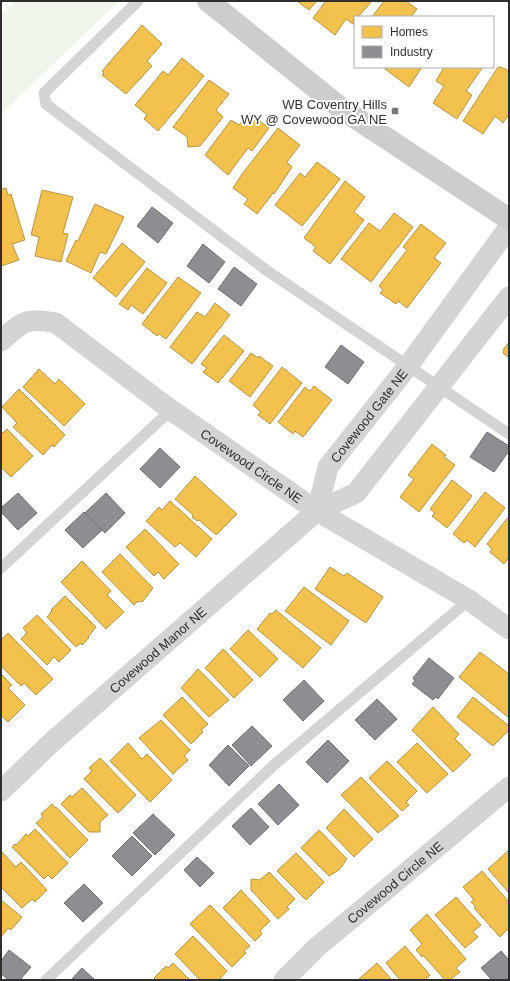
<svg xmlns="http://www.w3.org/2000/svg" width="510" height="981" font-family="Arial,sans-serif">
<rect width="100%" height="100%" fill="#fff"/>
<path fill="#f0f5ec" d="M15 1H119L1 114V15Z"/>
<path fill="#f2c14e" stroke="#b89545" d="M297 1H317L309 10Z
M326 1H372L358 17H355L353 24 346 19 335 35 313 18Z
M384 1H406L417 9 411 17H372Z
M142 25 162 44 147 61 152 66 126 94 102 75 104 73 102 71Z
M182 58 204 76 158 131 144 119 147 115 135 105 163 71 168 75Z
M386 67H422L409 87 385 69Z
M444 67H483L466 91 472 95 457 119 433 103 444 86 436 81Z
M498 67 503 68 509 71V114L503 123 495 116 483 134 463 121Z
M209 80 229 94 216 110 223 117 200 146 188 147 187 137 173 127Z
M249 113 269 128 252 151 248 148 228 175 205 155 231 120 239 125Z
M278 128 300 145 287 162 292 167 274 194 273 193 257 214 244 204 248 199 233 188 242 174Z
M317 162 340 179 302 226 275 205 300 173 305 177Z
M345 181 365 197 354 212 364 220 330 264 313 251 316 247 304 238Z
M6 188 8 195 11 194 25 240 12 244 19 260 1 266V189Z
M42 190 73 197 63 233 68 234 61 262 35 256 39 237 31 235Z
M95 204 124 217 106 254 100 252 91 273 66 261 76 240 78 241Z
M394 213 413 227 371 282 341 259 369 223 380 231Z
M421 224 446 243 434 258 441 263 407 308 398 301 396 304 380 293 383 290 379 286 407 250 403 247Z
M122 243 145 262 116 297 93 278Z
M147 268 167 283 143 314 131 305 128 310 119 304Z
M178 277 201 293 166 339 159 334 157 336 142 324Z
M215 303 230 315 192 364 170 347 197 312 205 317Z
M224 335 244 351 218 383 203 372 207 368 201 364Z
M509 342V358L503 353 504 352 503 350Z
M251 353 258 358 259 356 273 366 250 397 229 381Z
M282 367 302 383 270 424 258 415 261 412 253 405Z
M39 369 55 384 59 379 85 404 64 426 23 387Z
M314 386 332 400 303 437 295 431 293 434 278 422 305 387 310 391Z
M19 389 65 435 54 447 52 445 43 455 13 427 17 423 2 407Z
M7 429 33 456 11 477 1 467V431L3 433Z
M432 444 446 455 444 457 455 465 419 512 400 497 414 479 408 475Z
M195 476 237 514 216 535 199 520 197 521 192 517 193 515 175 499Z
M452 480 472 496 447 528 432 516 435 513 430 509Z
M485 492 505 508 475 547 467 540 464 543 453 534Z
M170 501 212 539 196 557 180 543 175 547 146 521 159 507 162 510Z
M509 516V557L504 564 490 552 492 549 487 544Z
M145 529 179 564 164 579 158 572 154 576 126 547Z
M120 554 153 588 143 601 139 602 138 601 134 605 102 572Z
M82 561 111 591 107 595 124 612 106 629 61 582Z
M330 567 344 576 347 573 383 597 366 623 315 589Z
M304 587 349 621 331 645 285 611Z
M65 596 96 627 88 637 89 638 82 645 81 643 76 647 47 617 52 611 51 610Z
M276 610 321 648 303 668 257 629 270 613 272 614Z
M37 615 71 650 59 662 54 657 47 665 21 639 27 633 23 628Z
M248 630 278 659 260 677 230 649Z
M8 633 53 679 36 695 24 683 21 686 1 666V640Z
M223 649 253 680 234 698 205 668Z
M480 652 509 674V718L459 677Z
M198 669 229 700 209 717 181 688Z
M1 674 12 685 8 688 25 705 8 722 1 715Z
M182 697 208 724 201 730 203 732 191 744 163 715Z
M473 697 509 726 508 731 493 746 457 717Z
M433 707 459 734 455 739 471 755 453 772 412 730Z
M161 720 190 750 184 756 188 760 173 774 139 738Z
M128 743 142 759 147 754 172 780 150 802 110 761Z
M417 743 448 774 427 793 397 762Z
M100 758 136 795 118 813 84 779 92 771 89 768Z
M387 761 417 791 406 802 409 805 402 811 369 778Z
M361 777 399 816 378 833 341 795Z
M82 788 108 815 100 822V832H89L61 804 70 795 72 797Z
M52 804 55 808 56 807 88 840 70 858 36 823 43 817 41 814Z
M344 809 373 839 354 857 326 828Z
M35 829 68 863 52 879 48 875 44 879 12 847 15 844 16 845 26 834 28 836Z
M319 830 347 859 339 870 329 876 301 848Z
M509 850V893L488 869Z
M1 851 16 867 21 862 47 890 35 902 32 899 22 908 1 887Z
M296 853 324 882 306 900 277 871Z
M482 871 509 902V928L500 937 474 908 476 907 471 902 474 900 463 887Z
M269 872 295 899 287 907 289 909 278 919 251 890V879L260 880Z
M241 890 270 921 260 931 262 934 255 941 223 908Z
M456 897 481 925 473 932 478 937 465 948 435 915Z
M1 900 22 917 11 930 8 928 1 937Z
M210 905 250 946 244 951 246 953 232 967 190 924Z
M427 914 466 959 456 968 460 972 450 980H445L423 955 422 957 416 950 422 944 410 930Z
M193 936 227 971 219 980H200L175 954Z
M405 946 430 975 425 980H400L386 963Z
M173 963 189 979 191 980H156L154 978 166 966 168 968Z
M377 963 392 980H360L359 979Z"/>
<path fill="#8d8d92" stroke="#717174" d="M152 207 173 223 158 243 137 226Z
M203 244 225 262 209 283 187 266Z
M234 267 257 284 241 306 218 289Z
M341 345 364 362 348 384 325 367Z
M487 432 509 446V451L494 472 470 457Z
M160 448 180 467 160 488 140 469Z
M18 493 37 513 18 530 1 512V508Z
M106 493 125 513 105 533 85 513Z
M84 512 102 530 83 548 65 530Z
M429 658 454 678 438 699 436 697 433 700 412 684 415 681 413 678Z
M304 680 324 701 303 721 283 700Z
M377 699 397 719 375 740 355 720Z
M252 726 272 746 251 766 232 745Z
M328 740 349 761 327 783 306 762Z
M228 745 249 766 229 786 209 765Z
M279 784 299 805 278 825 258 804Z
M251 808 269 827 250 845 232 826Z
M153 814 175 835 155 855 133 833Z
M132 836 152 856 132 876 112 856Z
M197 857 214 873 200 887 184 870Z
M84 884 103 903 83 922 64 903Z
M9 950 31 967 20 980H9L1 974V961Z
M501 951 509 960V980H492L481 968Z
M82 968 95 980H71Z"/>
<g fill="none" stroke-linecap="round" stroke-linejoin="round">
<path stroke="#d4d4d4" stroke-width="11" d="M138 1 44 93 46 104 266 270 509 434
M1 568 171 410
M46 980 274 765 469 600"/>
<g stroke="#d4d4d4" stroke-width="21">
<path id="s1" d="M1 341C23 321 26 317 56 323L171 410 317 511 469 600 509 629"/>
<path id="s2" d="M317 511 328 467 408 366 509 227"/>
<path id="s3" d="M1 791 52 742 317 511 356 493 509 297"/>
<path id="s4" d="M284 980 316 948 509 787"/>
</g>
<path stroke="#cdcdcd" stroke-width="22" d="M208 1 342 109 509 219"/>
</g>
<rect fill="#787878" stroke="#fff" stroke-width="1.5" x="391" y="107" width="8" height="8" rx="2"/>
<g text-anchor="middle" stroke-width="4" stroke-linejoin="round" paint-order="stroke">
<g font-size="13" fill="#2f2f2f" stroke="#fff" text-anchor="end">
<text x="387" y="109">WB Coventry Hills<tspan x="387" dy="15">WY @ Covewood GA NE</tspan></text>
</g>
<g font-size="13" fill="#2f2f2f" stroke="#fff">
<text dy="5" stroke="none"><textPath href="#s2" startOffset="111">Covewood Gate NE</textPath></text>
<text dy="5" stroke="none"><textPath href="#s1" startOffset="304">Covewood Circle NE</textPath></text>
<text dy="5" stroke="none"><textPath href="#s3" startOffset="211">Covewood Manor NE</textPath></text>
<text dy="5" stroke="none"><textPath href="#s4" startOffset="148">Covewood Circle NE</textPath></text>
</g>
</g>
<rect width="510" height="981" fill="none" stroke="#2f2f2f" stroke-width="4"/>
<rect x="354" y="16" width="140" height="52" fill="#ffffff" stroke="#acacac"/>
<rect x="362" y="26" width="20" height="12" fill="#f2c14e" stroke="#acacac"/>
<text x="390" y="36" font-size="12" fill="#2f2f2f">Homes</text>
<rect x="362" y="46" width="20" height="12" fill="#8d8d92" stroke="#acacac"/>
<text x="390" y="56" font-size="12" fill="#2f2f2f">Industry</text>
</svg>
